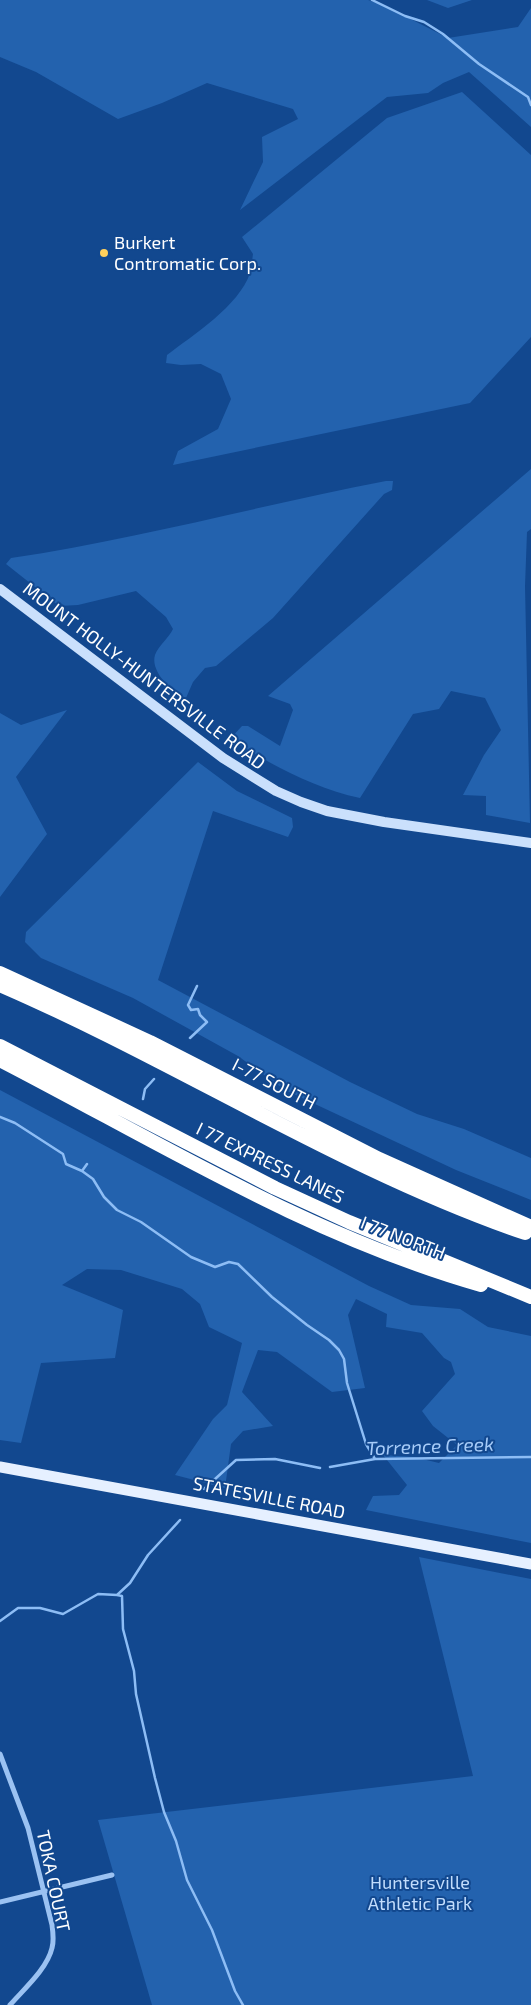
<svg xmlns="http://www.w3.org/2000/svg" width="531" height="2005" font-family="'Exo 2',sans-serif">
<rect width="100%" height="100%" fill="#12488f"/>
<path fill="#2362ae" d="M0 0H368L383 5 448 38 518 27 531 8V127L469 72 443 83 428 93 387 97 240 210 263 162 262 137 298 119 293 109 207 83 162 103 118 119 36 72 0 57Z
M427 0H472L448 8Z
M462 92 531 155V337L470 403 173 465 178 451 218 429 231 399 221 374 201 364 181 365 166 363 167 355C193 335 239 306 250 273 252 268 252 260 253 254L242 237 387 118Z
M531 469V529L527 532 525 586 530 823 486 815V796L463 795 484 755 501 730 485 698 451 691 439 709 413 714 360 798C313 788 270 764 230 739L242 726H248L280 746 293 710 290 704 268 696Z
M386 481H393L392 490 384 494 273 618 216 666 205 668 193 682 186 698C172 692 150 672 155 655 158 646 169 638 173 629L166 617 136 591 78 605 59 606 6 564 11 558C138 539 261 505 386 481Z
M67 710 16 777 47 834 0 897V713L21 725Z
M198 762 237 791 292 818 293 827 288 837 213 811 158 980 350 1082 417 1114 464 1129 531 1158V1200L456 1170 285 1090 238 1056 133 998 41 958 25 942 26 932Z
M0 1090 369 1286 411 1305 460 1309 488 1327 531 1336V1543L366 1510 373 1496 399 1495 407 1485 383 1455 414 1457 439 1463 457 1445 433 1426 422 1411 455 1374 451 1362 444 1358 422 1333 386 1327 387 1314 356 1299 348 1315 365 1388 332 1392 277 1352 258 1350 242 1392 273 1426 243 1431 231 1444 225 1488 175 1475 213 1419 227 1405 242 1343 209 1327 200 1304 182 1289 121 1270 87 1269 62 1285 123 1310 115 1358 41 1363 21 1443 0 1440Z
M419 1557 531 1579V2005H152L98 1820 473 1776Z"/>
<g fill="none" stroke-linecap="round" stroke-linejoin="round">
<path stroke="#8dbdf5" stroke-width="2.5" d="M372 0 405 16 424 22 443 34 479 64 528 97 531 105
M190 1038 207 1022 200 1015 198 1009 191 1010 188 1005 197 986
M143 1099 145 1089 154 1079
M0 1117 15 1123 63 1154 66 1164 82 1171 93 1179 104 1197 117 1210 141 1222 191 1257 215 1267 229 1262 238 1264 272 1297 307 1325 329 1340 339 1350 344 1359 347 1383 366 1444 375 1459
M82 1171 87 1164
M330 1467 375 1459 531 1457
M204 1489 236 1460 275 1459 320 1468
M117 1595 122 1596 123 1629 134 1671 136 1694 155 1778 164 1812 176 1841 187 1880 212 1930 235 1991 243 2005
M0 1621 18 1608H40L63 1614 98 1594 117 1595 130 1583 148 1555 180 1520"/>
<path stroke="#9bc2f2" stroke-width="5" d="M0 1754 28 1828 52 1925C53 1932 54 1941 52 1948 47 1969 24 1989 10 2005
M0 1902 112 1875"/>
<path stroke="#cae0fc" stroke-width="10" d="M0 589 223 758 276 791 301 802 327 811 384 822 531 843"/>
<path stroke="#e6f0ff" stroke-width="11" d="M0 1467 531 1564"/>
<path stroke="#fff" stroke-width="14" d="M0 973 150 1042 379 1159 531 1227
M0 985C178 1062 342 1170 525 1233
M0 1046 275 1188 349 1222 531 1297
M0 1060C157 1141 309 1236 481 1285"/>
</g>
<circle fill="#ffd05c" stroke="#12488f" stroke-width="2" cx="104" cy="253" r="5"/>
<g text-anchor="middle" stroke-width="4" stroke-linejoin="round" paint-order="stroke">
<g font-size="18" fill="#fff" stroke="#12488f" text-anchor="start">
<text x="114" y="249">Burkert<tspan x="114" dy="21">Contromatic Corp.</tspan></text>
</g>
<g font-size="18" fill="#fff" stroke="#12488f">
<text transform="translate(144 676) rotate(37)" y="6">MOUNT HOLLY-HUNTERSVILLE ROAD</text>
<text transform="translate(274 1084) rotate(27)" y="6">I-77 SOUTH</text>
<text transform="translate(270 1163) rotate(26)" y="6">I 77 EXPRESS LANES</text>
<text transform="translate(403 1238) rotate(21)" y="6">I 77 NORTH</text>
<text transform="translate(269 1498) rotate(11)" y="6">STATESVILLE ROAD</text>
<text transform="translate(53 1881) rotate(78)" y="6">TOKA COURT</text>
</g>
<g font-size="18" fill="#c2ddfd" stroke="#12488f">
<text x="420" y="1889">Huntersville<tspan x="420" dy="21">Athletic Park</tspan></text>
</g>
<g font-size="19" font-style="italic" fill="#a7ccf9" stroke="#12488f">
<text transform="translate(430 1446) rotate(-2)" y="7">Torrence Creek</text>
</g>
</g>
</svg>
